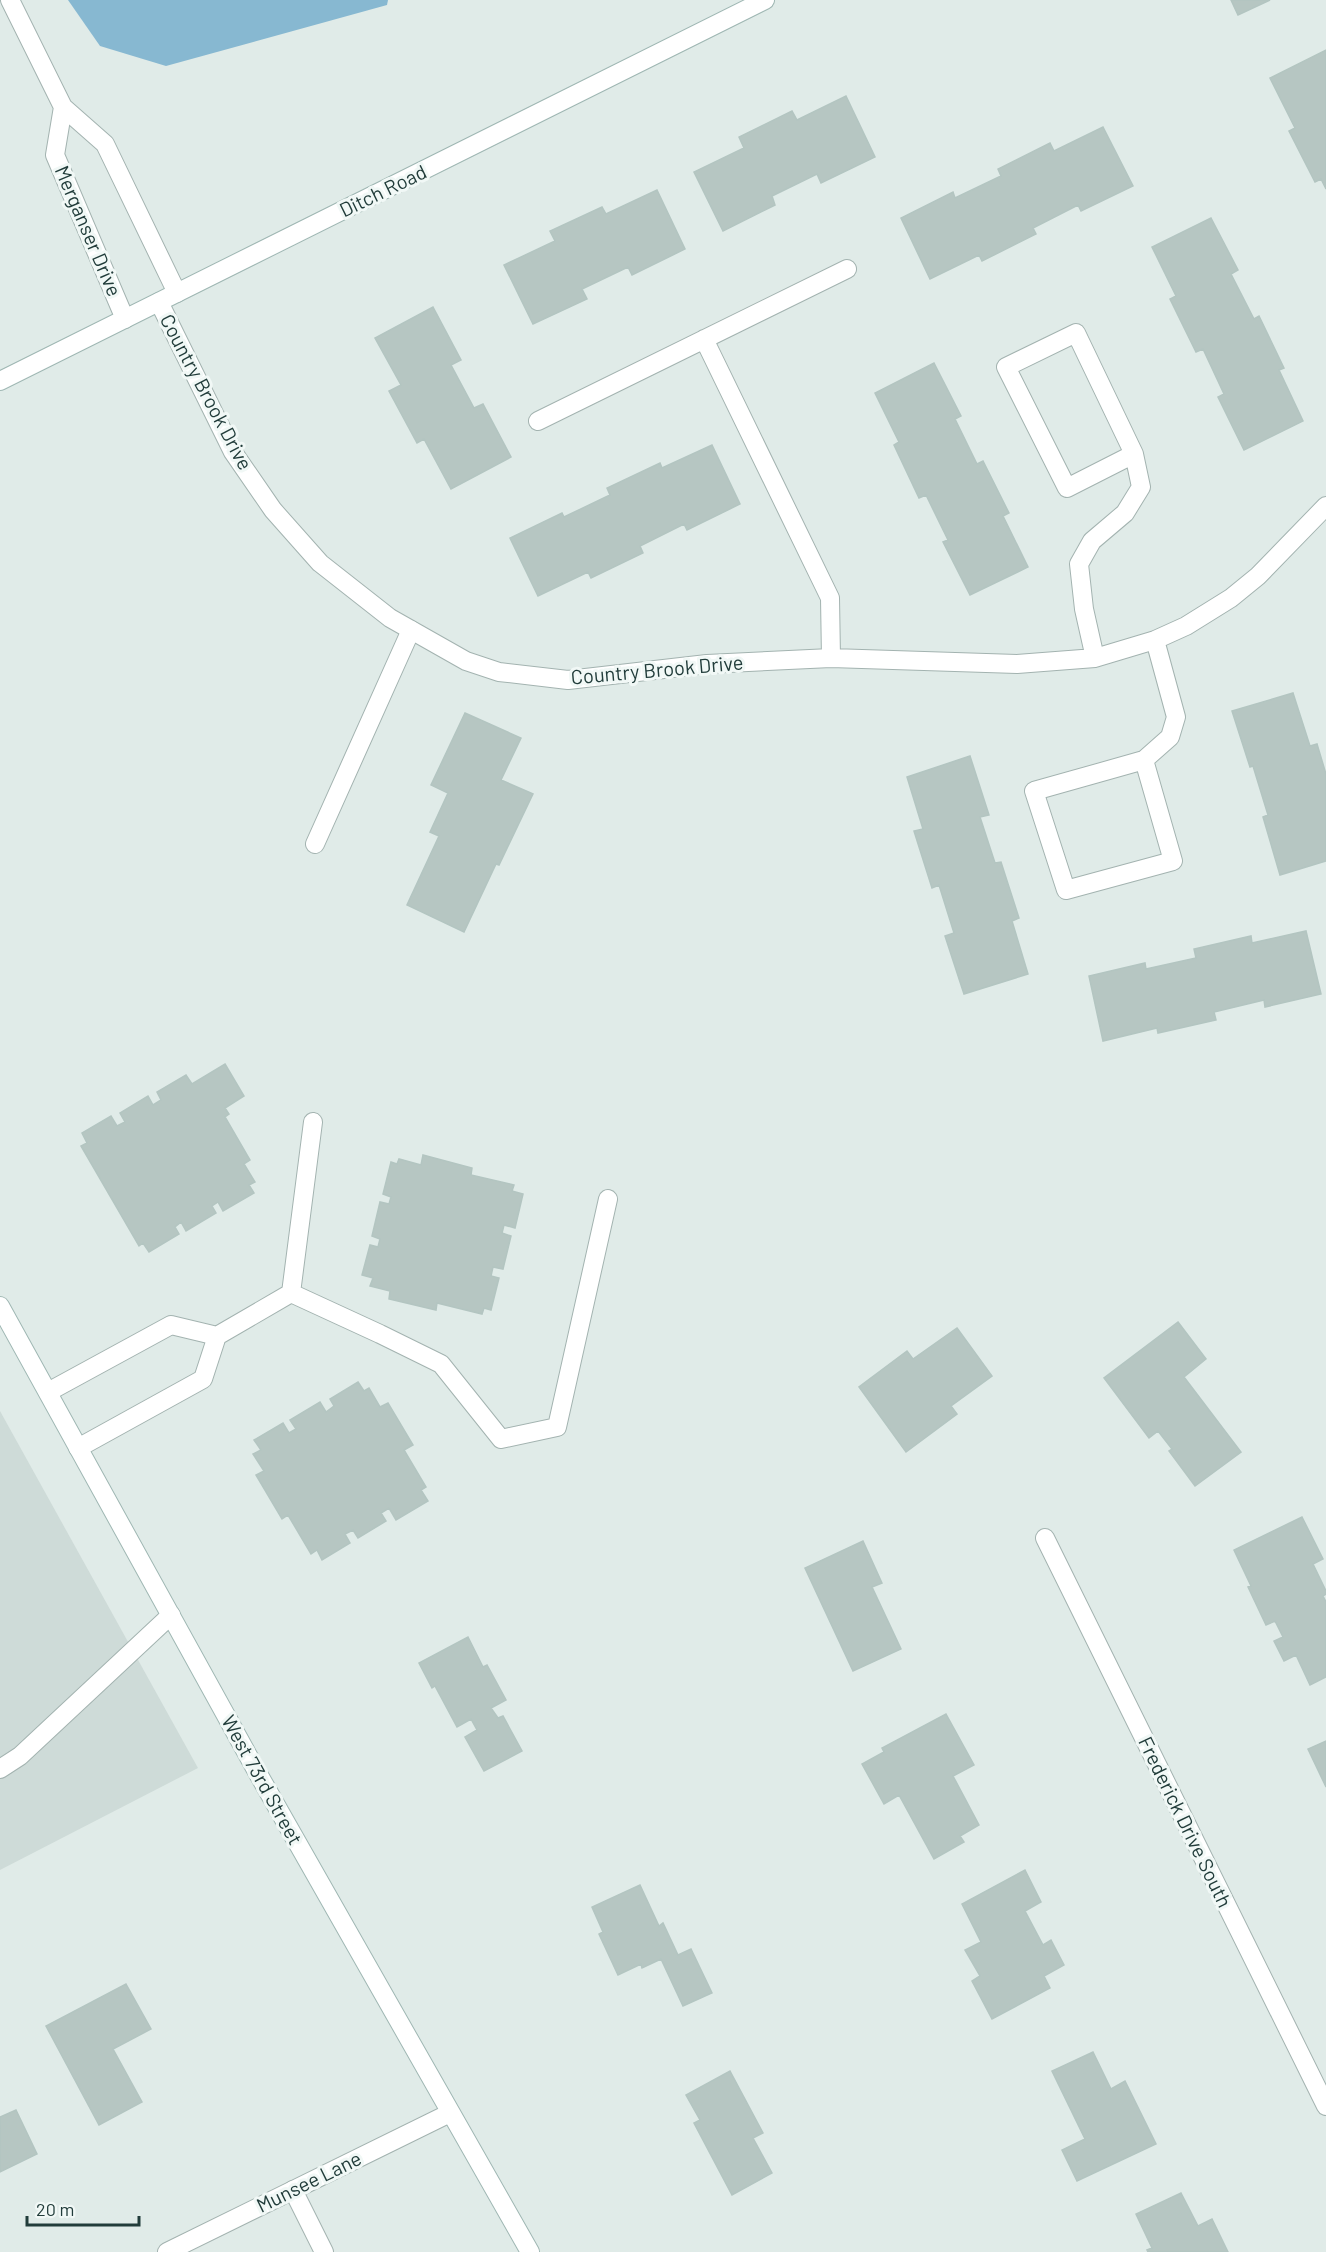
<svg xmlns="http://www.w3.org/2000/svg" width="1326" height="2252" font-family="Barlow,sans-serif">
<rect width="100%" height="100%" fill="#e0ebe8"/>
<path fill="#cedbd8" d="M0 1411 198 1768 0 1870Z"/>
<path fill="#87b8d1" d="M68 0H388L387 5 166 66 100 46Z"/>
<path fill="#b6c6c2" stroke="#b3c5c1" stroke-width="1.5" d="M1231 0H1270L1238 15Z
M1326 50V189L1321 179 1315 182 1289 131 1295 128 1270 78Z
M846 96 875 157 821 183 817 174 772 196 775 205 723 231 694 172 744 148 739 137 792 111 797 120Z
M1103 127 1133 186 1081 211 1078 205 1033 228 1036 234 982 261 979 255 930 279 901 218 953 192 955 198 1001 176 998 169 1050 143 1054 151Z
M657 190 685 249 632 275 628 267 582 289 587 299 533 324 504 265 555 241 550 231 602 207 606 214Z
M1211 218 1238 270 1231 274 1254 319 1259 316 1284 368 1279 370 1303 421 1244 450 1218 397 1224 394 1203 349 1196 352 1170 299 1176 296 1152 247Z
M433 307 461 360 451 365 474 408 483 404 511 457 451 489 424 439 417 443 389 391 401 385 375 338Z
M934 363 961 416 955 419 977 464 983 461 1009 513 1003 516 1028 567 970 595 943 542 948 540 926 495 919 498 894 445 899 442 875 393Z
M712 445 740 504 687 530 684 524 640 546 643 553 591 578 588 572 538 596 510 538 562 513 564 517 610 495 607 488 660 463 662 468Z
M1293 693 1310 746 1317 744 1326 774V861L1280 875 1263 817 1268 815 1253 766 1250 767 1232 711Z
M465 713 521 738 501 780 533 794 499 865 496 864 464 932 407 905 439 836 430 832 448 793 431 785Z
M970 756 989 815 980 817 995 863 1001 862 1019 918 1012 921 1028 974 964 994 945 936 954 933 939 885 932 888 914 831 923 829 907 777Z
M1306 931 1321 994 1265 1007 1264 1000 1214 1012 1216 1020 1158 1033 1157 1028 1103 1041 1089 976 1145 963 1146 969 1196 958 1194 949 1251 936 1252 943Z
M225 1064 244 1096 225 1108 229 1114 225 1117 250 1160 244 1164 255 1182 249 1185 254 1193 223 1211 218 1202 212 1206 216 1213 186 1231 181 1222 175 1227 179 1234 149 1252 143 1243 139 1246 81 1146 87 1143 82 1133 111 1116 117 1126 125 1122 120 1113 148 1096 153 1105 161 1100 157 1092 186 1075 192 1084Z
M423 1155 472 1168 471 1175 514 1185 512 1191 523 1194 515 1228 504 1225 502 1233 511 1236 503 1269 493 1267 491 1276 499 1278 491 1310 484 1308 482 1314 437 1303 436 1310 389 1299 390 1291 370 1286 373 1278 362 1275 370 1245 378 1247 380 1239 372 1236 380 1202 389 1204 391 1197 383 1194 391 1162 397 1164 399 1159 421 1165Z
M1178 1322 1206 1359 1184 1377 1241 1452 1195 1486 1169 1451 1172 1449 1158 1431 1149 1438 1104 1378Z
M957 1328 992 1376 951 1406 957 1414 906 1452 859 1387 907 1351 913 1359Z
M358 1382 364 1391 369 1388 380 1407 388 1403 413 1445 404 1450 426 1487 421 1490 428 1501 396 1520 389 1508 381 1513 386 1521 358 1538 353 1530 345 1534 350 1543 322 1560 317 1550 311 1554 288 1515 282 1519 256 1475 264 1471 253 1454 261 1450 254 1440 283 1423 289 1433 296 1429 290 1420 320 1402 326 1412 334 1406 330 1399Z
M1302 1517 1323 1559 1313 1564 1326 1591V1594L1323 1596 1326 1602V1677L1310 1685 1296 1655 1284 1661 1274 1641 1283 1637 1275 1621 1266 1625 1248 1587 1251 1586 1234 1550Z
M863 1541 882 1583 872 1587 901 1649 853 1671 805 1568Z
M468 1637 483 1667 487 1665 506 1700 491 1708 498 1718 503 1716 522 1751 484 1771 465 1737 477 1730 471 1719 457 1727 435 1686 432 1688 419 1663Z
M946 1714 974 1765 953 1776 979 1825 960 1836 964 1842 934 1859 899 1795 884 1804 862 1764 884 1752 882 1748Z
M1326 1741V1787L1308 1749Z
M1025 1870 1041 1902 1025 1911 1043 1945 1051 1940 1064 1965 1044 1976 1050 1988 992 2019 972 1981 980 1976 965 1950 981 1942 962 1904Z
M640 1885 659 1926 663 1923 678 1955 691 1949 712 1993 683 2006 661 1959 642 1968 641 1964 618 1975 599 1934 603 1932 592 1907Z
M126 1984 151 2029 113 2049 142 2102 99 2125 46 2026Z
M1093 2052 1111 2089 1125 2081 1156 2144 1077 2181 1062 2150 1085 2139 1052 2071Z
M730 2071 763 2133 753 2138 772 2173 732 2195 694 2123 700 2120 686 2095Z
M16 2110 37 2154 0 2172V2117Z
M1181 2193 1198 2226 1212 2219 1228 2252H1148L1147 2250 1152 2248 1136 2214Z"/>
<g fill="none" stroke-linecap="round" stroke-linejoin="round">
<g stroke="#a3b3b0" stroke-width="20">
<path id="lane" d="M315 844 411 630
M291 1293 380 1334 441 1364 501 1439 557 1427 608 1199
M217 1336 291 1293 313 1122
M48 1392 171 1325 217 1336 203 1379 78 1448
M0 1769 20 1756 171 1615
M293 2190 324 2252"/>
</g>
<g stroke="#a3b3b0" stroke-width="20">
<path id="street" d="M10 0 63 107 105 144 177 293
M63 107 55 155 125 319
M159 302 233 452 273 510 320 563 390 618 466 661 499 672 568 680 707 664 831 658 1017 664 1095 658 1155 640 1186 626 1231 598 1258 576 1326 506
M1076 333 1134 454 1067 488 1006 367Z
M704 339 830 598 831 658
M538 421 847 269
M1095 658 1084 609 1079 564 1092 541 1125 513 1141 487 1134 454
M1144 760 1173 861 1066 890 1034 791Z
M1144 760 1170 737 1176 717 1155 640
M1045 1538 1326 2106
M167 2252 450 2113"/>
</g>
<g stroke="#9fb7b3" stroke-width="20">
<path id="secondary" d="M0 381 765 0
M0 1306 256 1770 530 2252"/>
</g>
<use href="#lane" stroke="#fff" stroke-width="18"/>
<use href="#street" stroke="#fff" stroke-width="18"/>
<use href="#secondary" stroke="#fff" stroke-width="18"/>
</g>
<g text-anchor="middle" stroke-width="6" stroke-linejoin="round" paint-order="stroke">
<g font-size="20" fill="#213c3a" stroke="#f1f8f6">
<text transform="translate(383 191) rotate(-26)" y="7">Ditch Road</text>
<text transform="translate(88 231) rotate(67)" y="7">Merganser Drive</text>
<text transform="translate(206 392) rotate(62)" y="7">Country Brook Drive</text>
<text transform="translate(657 670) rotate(-5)" y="7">Country Brook Drive</text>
<text transform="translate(262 1780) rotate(61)" y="7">West 73rd Street</text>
<text transform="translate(1185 1822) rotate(64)" y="7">Frederick Drive South</text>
<text transform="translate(309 2182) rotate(-26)" y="7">Munsee Lane</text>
</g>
</g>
<path d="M27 2216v9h112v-9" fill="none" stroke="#213c3a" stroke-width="3"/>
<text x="36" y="2216" font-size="18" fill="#213c3a" stroke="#f1f8f6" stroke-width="4.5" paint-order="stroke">20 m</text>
</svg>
